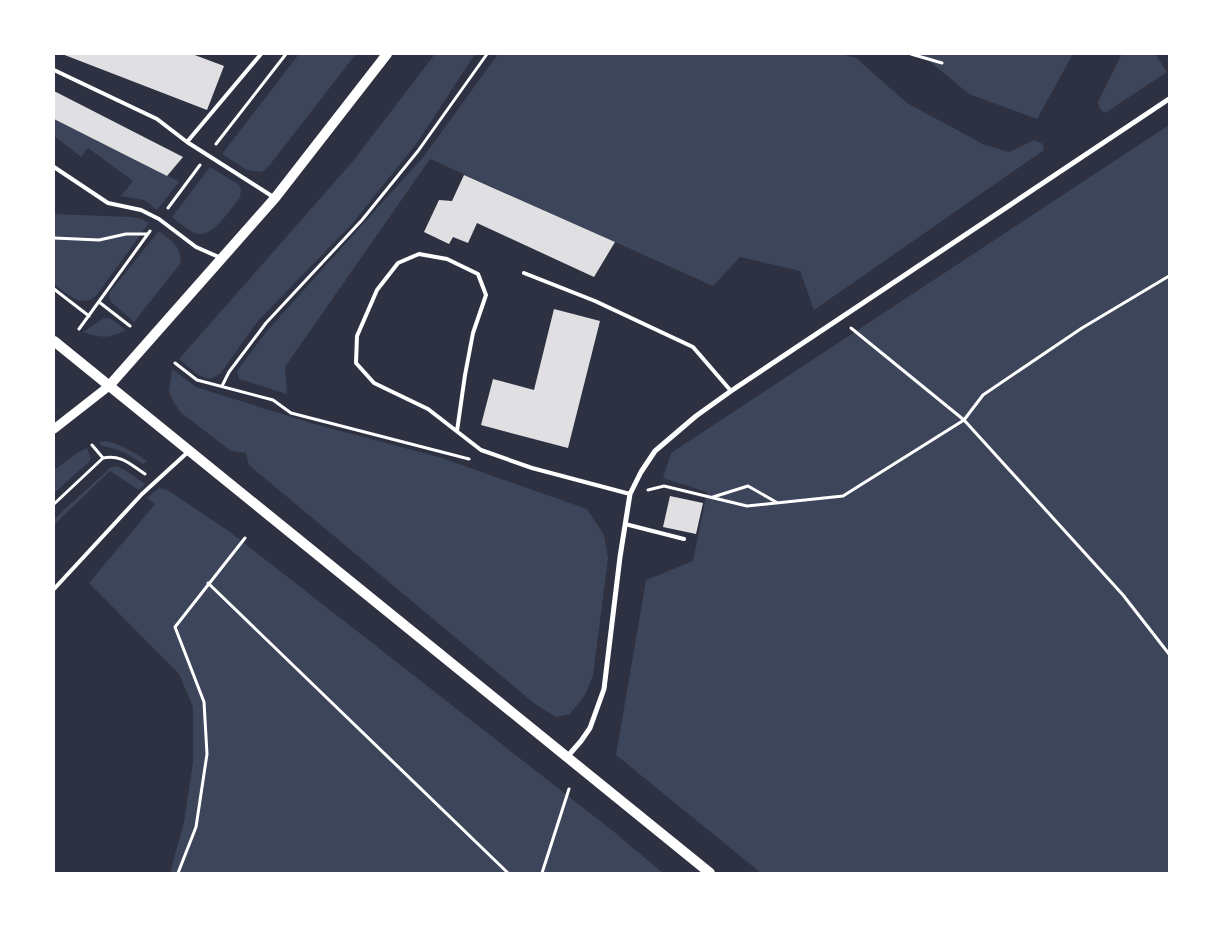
<svg xmlns="http://www.w3.org/2000/svg" width="1223" height="927" font-family="Figtree,sans-serif">
<rect width="100%" height="100%" fill="#2d3142"/>
<path fill="#3c4559" d="M299 54H356L269 166 262 172 247 170 222 154Z
M435 54H475L417 143 352 224 258 321 220 374 210 379 198 375 179 359 353 161Z
M498 54H841L856 58 907 103 983 144 1009 152 1034 140 1043 144 1044 150 814 310 800 271 740 257 713 286 430 159 285 367 287 394 239 379 237 371 266 332 424 156Z
M921 54H1073L1037 119 969 94Z
M1122 54H1155L1167 72 1105 113 1100 109 1098 102Z
M54 119 176 180 179 182 157 210 144 200 121 196 133 181 88 148 81 157 54 136Z
M1169 125V873H761L616 755 646 580 693 561 707 492 663 478 671 453Z
M210 167 238 184 241 188 240 198C230 209 212 240 195 233 187 230 179 222 172 217Z
M54 214 132 217 141 219 149 223 96 296C81 309 66 293 54 284Z
M159 231C171 241 183 247 180 264L134 322 110 301 109 293Z
M104 318 111 319 126 330C109 339 101 338 83 332Z
M172 369 196 387 311 423 442 458 587 509 604 535 608 558 593 676 585 695 570 714 556 717 535 704 249 465 246 453 231 451 180 412 173 401 169 391Z
M105 441C121 444 133 452 147 461L143 464C130 455 118 448 102 446L99 442Z
M87 448 91 458 90 461 54 493V470L77 453Z
M116 466 125 470 145 484 139 490 110 471 54 525V519L110 468Z
M159 488 169 491 230 532 613 831 663 873H170L184 822 193 762V707L179 674 89 583 155 504 147 498Z"/>
<path fill="#e0e0e3" d="M62 54H192L224 66 207 110Z
M54 91 183 157 167 176 54 119Z
M464 175 615 242 594 277 477 223 468 243 453 237 449 244 424 232 439 200 452 201Z
M554 309 600 321 568 448 481 425 493 379 534 390Z
M670 496 703 503 696 534 663 527Z"/>
<g fill="none" stroke-linecap="round" stroke-linejoin="round">
<path stroke="#fff" stroke-width="3" d="M911 54 942 63
M216 144 286 54
M168 208 200 165
M54 238 99 240 126 234H147
M54 289 89 316
M99 302 130 326
M851 328 964 420 1123 595 1169 654
M79 329 150 231
M175 363 197 380 273 400 291 413 469 459
M222 386 229 372 266 323 362 220 418 151 487 54
M92 445 103 458C121 454 131 465 145 474
M648 490 664 486 747 506 843 496 964 420 983 395 1082 328 1169 276
M713 497 748 486 776 502
M54 504 103 458
M208 583 508 873
M178 873 196 827 207 754 204 702 175 627 245 538
M542 873 569 789"/>
<path stroke="#fff" stroke-width="4" d="M54 70 157 119 187 142 275 198
M187 142 261 54
M54 167 108 203 141 210 159 219 196 247 221 258
M524 273 595 301 693 347 731 391
M457 431 465 375 473 333 486 295 478 274 447 259 419 254 398 263 377 290 357 336 356 363 374 383 428 409 481 450 532 468 630 494
M625 524 684 539
M54 589 142 494 188 452"/>
<path stroke="#fff" stroke-width="5" d="M567 757 581 741 590 728 604 689 620 557 630 494 641 472 655 451 696 416 731 391 1169 99"/>
<path stroke="#fff" stroke-width="9" d="M54 429 109 386"/>
<path stroke="#fff" stroke-width="10" d="M54 341 710 873
M109 386 275 198 387 54"/>
</g>
<rect width="1223" height="927" fill="none" stroke="#ffffff" stroke-width="110"/>
</svg>
